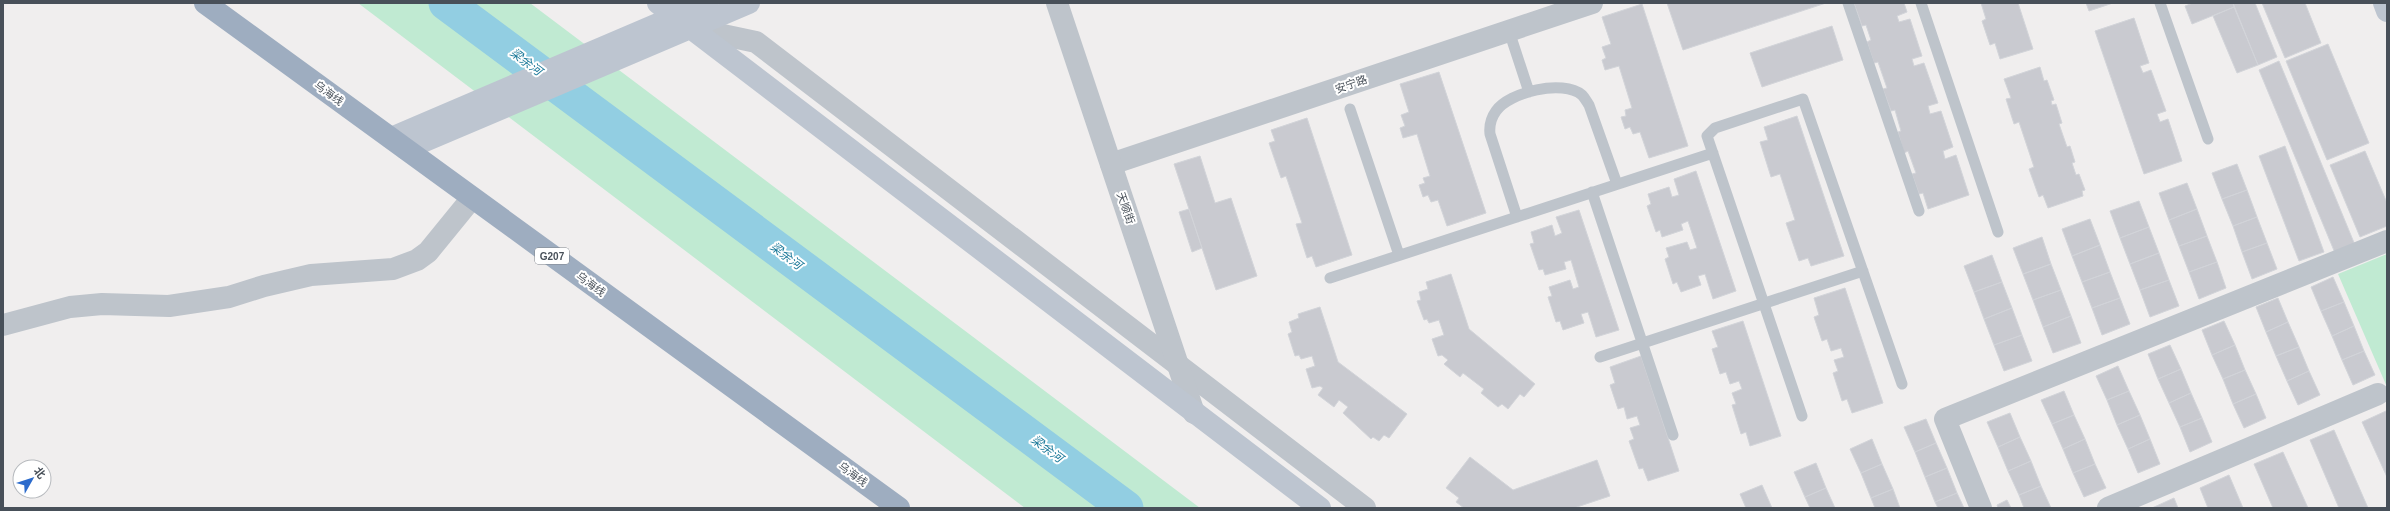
<svg xmlns="http://www.w3.org/2000/svg" width="2390" height="511" font-family="Arial,'Noto Sans SC',sans-serif">
<rect width="100%" height="100%" fill="#f0eeee"/>
<path fill="#c0ead2" d="M358 3H530L1200 508H1025Z
M2387 254V387L2338 274Z"/>
<g fill="none" stroke-linecap="round" stroke-linejoin="round">
<path stroke="#92cee2" stroke-width="35" d="M446 3 1126 508"/>
</g>
<path fill="#c9cad0" stroke="#d2d4d9" d="M1667 3H1826L1683 50Z
M1854 3H1904L1907 12 1897 16 1899 22 1910 19 1922 56 1912 59 1914 66 1924 63 1938 103 1928 106 1930 114 1941 111 1953 147 1943 151 1945 159 1956 155 1969 195 1928 209 1923 193 1919 194 1912 174 1916 173 1908 151 1904 153 1898 132 1901 131 1895 110 1891 111 1883 89 1887 88 1878 62 1874 63 1867 42 1871 40 1866 25 1862 26Z
M1981 3H2018L2033 49 2000 59 1995 43 1990 45 1982 21 1986 19Z
M2086 3H2113L2089 11Z
M2193 3H2233L2234 7 2192 24 2185 6Z
M2233 3H2255L2277 57 2258 65Z
M2262 3H2305L2321 43 2285 58Z
M1642 4 1688 146 1649 158 1640 132 1633 134 1630 127 1625 129 1621 117 1626 116 1625 110 1632 108 1619 66 1605 70 1602 60 1606 58 1602 47 1611 44 1602 17Z
M2234 7 2258 65 2237 73 2213 16Z
M2134 18 2149 63 2140 66 2143 73 2151 70 2166 111 2157 114 2160 122 2168 119 2182 161 2144 174 2095 31Z
M1832 26 1843 60 1762 87 1750 53Z
M2328 44 2369 143 2327 160 2286 61Z
M2279 61 2355 245 2335 253 2259 70Z
M2040 67 2044 81 2047 80 2054 100 2051 101 2052 105 2056 104 2062 123 2059 124 2067 147 2070 146 2075 162 2072 163 2076 175 2079 174 2085 190 2082 191 2083 196 2048 208 2043 195 2039 197 2029 169 2034 167 2019 122 2014 124 2006 99 2011 98 2004 79Z
M1439 72 1486 213 1447 226 1438 200 1431 202 1428 195 1423 197 1419 185 1425 183 1423 178 1430 176 1417 134 1403 138 1400 128 1405 126 1401 115 1409 112 1400 84Z
M1797 116 1844 256 1811 266 1808 258 1799 261 1786 223 1795 220 1780 174 1771 177 1760 142 1768 140 1764 127Z
M1307 118 1352 255 1316 267 1312 256 1307 258 1296 224 1302 223 1286 176 1281 178 1269 143 1275 141 1271 130Z
M2285 146 2324 252 2299 261 2259 156Z
M2365 151 2387 203V226L2360 237 2330 165Z
M1200 156 1215 203 1231 198 1257 276 1216 290 1174 164Z
M2237 164 2247 190 2222 199 2212 173Z
M1696 171 1736 291 1713 299 1705 274 1698 276 1701 285 1681 292 1677 282 1673 284 1665 259 1669 257 1666 248 1687 242 1690 250 1697 248 1688 221 1681 224 1683 230 1662 237 1660 230 1656 232 1647 206 1651 204 1648 194 1669 187 1672 197 1679 195 1674 179Z
M2187 183 2197 209 2169 220 2159 193Z
M2247 190 2257 217 2233 226 2222 199Z
M2139 201 2149 227 2120 238 2110 211Z
M1189 209 1202 248 1192 252 1179 212Z
M2197 209 2207 236 2179 246 2169 220Z
M1579 210 1619 330 1596 337 1588 312 1581 314 1584 323 1563 330 1560 321 1556 322 1548 297 1552 296 1549 287 1570 280 1573 289 1579 287 1571 260 1564 262 1566 269 1545 275 1543 269 1539 270 1530 244 1534 243 1531 232 1552 225 1555 236 1562 233 1556 217Z
M2257 217 2267 243 2242 252 2233 226Z
M2090 219 2100 245 2072 256 2062 229Z
M2149 227 2159 253 2130 264 2120 238Z
M2207 236 2217 262 2189 272 2179 246Z
M2042 237 2051 264 2023 274 2013 248Z
M2267 243 2277 269 2252 279 2242 252Z
M2100 245 2110 272 2082 282 2072 256Z
M2159 253 2169 280 2140 290 2130 264Z
M1992 255 2002 282 1974 292 1964 266Z
M2217 262 2226 288 2199 299 2189 272Z
M2051 264 2061 290 2033 300 2023 274Z
M2110 272 2120 298 2092 308 2082 282Z
M1451 274 1469 329 1535 384 1524 397 1520 394 1508 409 1502 404 1498 407 1481 393 1484 389 1463 373 1460 377 1444 364 1448 360 1442 355 1438 356 1432 339 1444 335 1439 320 1429 323 1427 319 1424 320 1417 301 1421 300 1419 292 1428 289 1426 282Z
M2333 277 2344 302 2321 311 2311 287Z
M2169 280 2179 306 2150 317 2140 290Z
M2002 282 2012 308 1984 319 1974 292Z
M1845 288 1883 403 1852 413 1847 399 1842 401 1833 373 1838 371 1834 360 1844 357 1841 348 1831 351 1827 339 1822 341 1814 317 1819 315 1814 298Z
M2061 290 2071 316 2043 327 2033 300Z
M2120 298 2130 324 2102 335 2092 308Z
M2278 298 2288 322 2266 332 2256 307Z
M2344 302 2354 326 2332 336 2321 311Z
M1320 307 1338 362 1407 414 1389 438 1384 435 1379 441 1373 437 1371 439 1343 413 1348 407 1339 400 1334 407 1318 395 1323 388 1320 386 1312 388 1306 369 1315 366 1312 356 1301 359 1299 355 1295 356 1288 334 1292 332 1289 322 1299 318 1298 314Z
M2012 308 2022 335 1994 345 1984 319Z
M2071 316 2081 343 2053 353 2043 327Z
M1743 321 1781 436 1750 446 1746 432 1741 434 1732 405 1736 404 1732 393 1742 389 1739 381 1730 384 1726 372 1720 374 1712 349 1718 347 1712 331Z
M2224 321 2235 345 2212 355 2202 330Z
M2288 322 2299 347 2276 356 2266 332Z
M2354 326 2364 351 2342 360 2332 336Z
M2022 335 2032 361 2004 371 1994 345Z
M2170 345 2181 369 2158 379 2148 354Z
M2235 345 2245 370 2223 379 2212 355Z
M2299 347 2309 371 2287 381 2276 356Z
M2364 351 2375 375 2353 385 2342 360Z
M1641 356 1679 471 1648 481 1643 468 1639 469 1629 441 1634 439 1630 428 1640 425 1637 416 1627 419 1624 407 1618 409 1610 385 1615 383 1610 367Z
M2118 366 2129 391 2107 400 2096 376Z
M2181 369 2191 393 2169 403 2158 379Z
M2245 370 2256 394 2233 404 2223 379Z
M2309 371 2320 395 2298 405 2287 381Z
M2064 391 2074 415 2052 424 2041 400Z
M2129 391 2140 415 2117 425 2107 400Z
M2191 393 2202 418 2180 427 2169 403Z
M2256 394 2266 418 2244 428 2233 404Z
M2386 411 2387 413V477L2362 422Z
M2010 413 2020 437 1998 447 1987 422Z
M2074 415 2085 439 2063 449 2052 424Z
M2140 415 2150 439 2128 449 2117 425Z
M2202 418 2212 442 2190 452 2180 427Z
M1926 419 1936 443 1915 452 1904 427Z
M2334 430 2368 508H2339L2310 440Z
M2020 437 2031 461 2008 471 1998 447Z
M1872 439 1882 464 1861 473 1850 449Z
M2085 439 2095 464 2073 473 2063 449Z
M2150 439 2160 464 2138 473 2128 449Z
M1936 443 1947 468 1925 477 1915 452Z
M2283 452 2308 508H2273L2254 464Z
M1470 457 1513 490 1597 460 1610 496 1574 508H1464L1456 502 1459 498 1446 488Z
M2031 461 2041 486 2019 495 2008 471Z
M1816 463 1826 488 1805 497 1794 472Z
M1882 464 1893 489 1871 498 1861 473Z
M2095 464 2106 488 2084 497 2073 473Z
M1947 468 1957 493 1935 502 1925 477Z
M2229 475 2243 508H2208L2200 488Z
M1762 485 1772 508H1746L1740 494Z
M2041 486 2051 508H2024L2019 495Z
M1826 488 1835 508H1810L1805 497Z
M1893 489 1900 508H1875L1871 498Z
M1957 493 1964 508H1938L1935 502Z
M2174 498 2178 508H2152Z
M2007 500 2011 508H1998L1997 505Z"/>
<g fill="none" stroke-linecap="round" stroke-linejoin="round">
<path stroke="#bec4cb" stroke-width="11" d="M1848 3 1919 211
M1921 3 1998 232
M2160 3 2208 139
M1509 31 1529 92
M1350 109 1399 255
M1592 192 1673 435
M1517 217 1490 134C1489 125 1491 118 1496 111 1509 92 1563 79 1582 95 1585 98 1587 102 1589 105L1617 184
M1330 278 1713 153
M1600 357 1863 271
M1802 416 1707 136 1715 128 1803 99 1902 384"/>
<path stroke="#bec4cb" stroke-width="22" d="M690 28 756 42 1365 508
M1111 164 1592 3
M3 325 70 307 102 304 169 306 229 297 264 286 311 275 393 269 417 260 428 252 472 198
M1981 508 1945 419 2387 241
M2108 508 2378 394"/>
<path stroke="#bec4cb" stroke-width="22" d="M1057 3 1194 413"/>
<path stroke="#bdc5d0" stroke-width="22" d="M658 3 1320 508
M2384 3 2387 11
M391 138 707 3
M406 149 749 3"/>
<path stroke="#9eadc0" stroke-width="22" d="M205 3 899 508"/>
</g>
<g text-anchor="middle" stroke-width="4" stroke-linejoin="round" paint-order="stroke">
<rect fill="#fff" stroke="#7f848b" stroke-width="1" x="535" y="248" width="34" height="16" rx="3"/>
<g font-size="10" font-weight="bold" fill="#485059">
<text x="552" y="260">G207</text>
</g>
<g font-size="11" fill="#485059" stroke="#fff">
<text transform="translate(1351 84) rotate(-19)" y="4">安宁路</text>
<text transform="translate(329 93) rotate(36)" y="4">乌海线</text>
<text transform="translate(1126 208) rotate(71)" y="4">天顺街</text>
<text transform="translate(591 284) rotate(36)" y="4">乌海线</text>
<text transform="translate(853 474) rotate(36)" y="4">乌海线</text>
</g>
<g font-size="12" font-style="italic" fill="#1b7999" stroke="#fff">
<text transform="translate(526 62) rotate(37)" y="4">梁余河</text>
<text transform="translate(786 256) rotate(37)" y="4">梁余河</text>
<text transform="translate(1047 449) rotate(37)" y="4">梁余河</text>
</g>
</g>
<rect width="2390" height="511" fill="none" stroke="#485059" stroke-width="8"/>
<g transform="translate(32 479) rotate(51)"><circle r="19" fill="#ffffff" stroke="#b6b9bd"/>
<path d="M0-3L7 15L0 10L-7 15Z" fill="#2c6bcc"/>
<text y="-6" font-size="11" font-weight="bold" text-anchor="middle" fill="#485059">北</text>
</g>
</svg>
